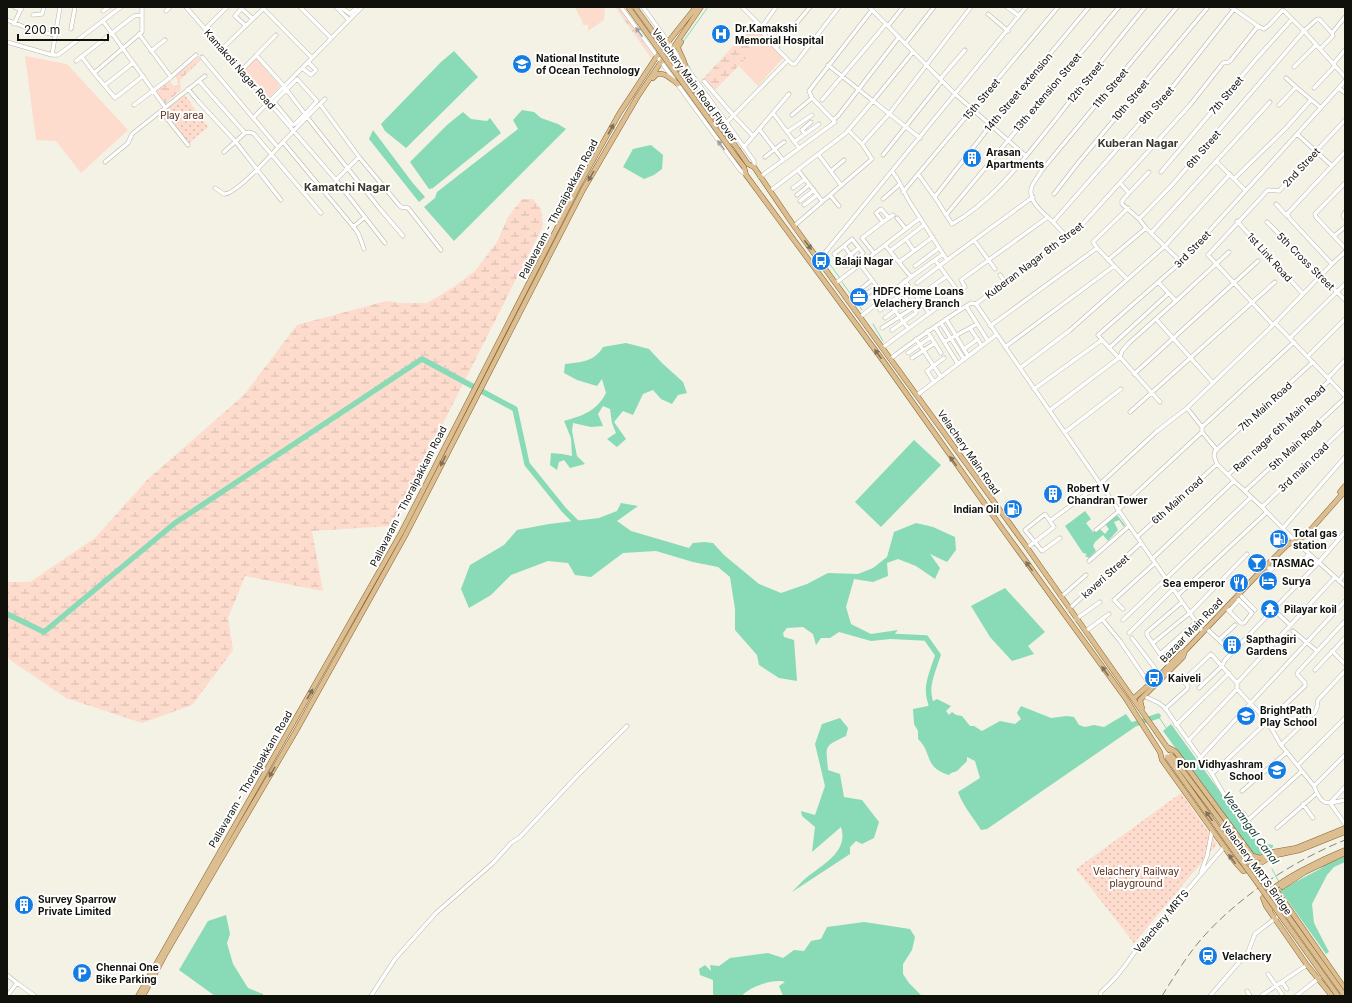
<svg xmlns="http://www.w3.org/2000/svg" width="1352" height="1003" font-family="Inter,sans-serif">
<defs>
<pattern id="forest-crowns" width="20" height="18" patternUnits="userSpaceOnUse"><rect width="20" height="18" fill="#fddccd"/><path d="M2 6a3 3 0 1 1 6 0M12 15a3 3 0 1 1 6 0" fill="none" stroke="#d8bcaf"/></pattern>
<pattern id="wetland-marsh" width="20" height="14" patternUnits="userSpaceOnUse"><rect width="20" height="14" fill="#fddccd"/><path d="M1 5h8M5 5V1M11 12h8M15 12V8" fill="none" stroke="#d8bcaf"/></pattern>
<pattern id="park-dots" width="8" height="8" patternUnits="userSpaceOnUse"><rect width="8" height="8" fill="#fddccd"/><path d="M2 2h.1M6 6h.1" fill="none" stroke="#d8bcaf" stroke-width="1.8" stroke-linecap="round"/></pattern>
</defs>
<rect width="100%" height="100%" fill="#f3f2e5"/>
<path fill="#fddccd" d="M575 7H605L604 20 588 31V25H583C582 18 577 13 575 7Z
M766 38 783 58 758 86 739 66Z
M25 56 67 64 128 130 81 173 56 141 36 140Z
M256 58 280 86 269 98 244 70Z"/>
<path fill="url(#forest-crowns)" d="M615 7H619L653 56 651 58Z"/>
<path fill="url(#wetland-marsh)" d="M753 24 766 38 714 91 704 78Z
M199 57 201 60 180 80 181 90 165 104 155 91 169 80 174 86 179 84 175 75Z
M522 199H533L541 209 543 226 391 526 312 531 323 591 245 576 228 618 233 650 192 705 142 723 66 698 10 660 7 657V582H30L95 538 147 480 244 395 297 325 386 301 400 303H427L455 286 475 271 497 242 508 217Z"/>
<path fill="url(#park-dots)" d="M184 94 208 127 188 144 161 111Z
M1181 793 1217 844 1134 943 1076 869Z"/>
<path fill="#89dab6" d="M454 51 478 77 406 148 385 131 381 124 441 62Z
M522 110 534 112 541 118 558 124 566 129 454 241 424 207 435 198 437 192 518 129 513 120Z
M463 112 471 119 487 121 490 118 501 133 433 188 429 189 410 162 447 125Z
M373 130 412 182 425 197 419 202 369 139Z
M651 145 663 155 662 169 654 175 644 179 623 167 633 149Z
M626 343 649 349 662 363 683 382 687 393 678 395 672 404 661 399 653 390 643 394 633 415 623 411 614 422 626 439 617 447 607 439 616 433 612 423 610 409 603 406 598 414 603 426 591 427 573 423 572 431 577 456 585 464 570 468 564 460 559 462 557 470 550 465 551 453 562 454 572 456 571 438 564 421C582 416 597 411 606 393L602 379 597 386 577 380 564 373 565 364C581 362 594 362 603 347Z
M914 440 941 465 881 527 855 502Z
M621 503 638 506 617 521 631 531 689 548 693 543 704 542 713 543 724 555 759 584 781 593 807 584 828 573 858 574 873 568 887 557 894 532 916 523 933 527 955 537 956 550 947 562 930 554 940 568 935 579 916 566 898 559 887 563 888 576 873 582 854 579 846 607 851 624 871 634 898 630 890 639 871 641 839 632 830 638H821L816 645 813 634 803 627 787 628 783 633 784 637 794 640 797 681 779 678 759 665 757 655 735 630V609L730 577 718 567 693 562 656 551 623 553 591 577 575 575 568 563 548 561 511 575 491 595 469 608 461 589 470 565 504 545 517 530 549 524 599 518 617 511Z
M1085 511 1091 519 1086 523 1093 532 1099 528 1105 534 1109 529 1105 524 1117 515 1125 525 1124 527 1119 520 1114 522 1118 530 1108 541 1103 535 1095 542 1093 546 1096 551 1089 558 1085 556 1087 554 1083 553 1065 526Z
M1005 588 1045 632 1028 646 1034 654 1012 661 990 637 971 606Z
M937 699 951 706 946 711 949 715 952 712 956 715 962 716 970 726H974L982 731 1000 721 1015 724 1021 719 1017 713 1021 706 1051 718 1067 716 1074 717 1079 725 1085 727 1094 725 1104 727 1126 714 1135 727 987 829 981 830C973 817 963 806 958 792L980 778 975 761 967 757V761L957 771 951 773 949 775C923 767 933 753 918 739V731L914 724 913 709 928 706 930 703Z
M840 718 848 728 846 736C823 747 826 745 828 770L840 774 844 797 862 800 879 822 874 838 862 844 856 841 850 847V854L792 892C797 887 801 882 806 878 822 865 849 852 841 827L812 852 815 827 802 816 801 811 815 815 825 786 815 744 822 724Z
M1171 724 1226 800 1243 815 1252 832 1256 841 1261 843 1273 845V847L1259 856 1252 853 1163 731Z
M1345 856V862L1334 867 1327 875 1312 904 1314 923 1329 952 1326 954 1280 890 1320 869 1325 865Z
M226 915 230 934 227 943 233 964 248 988 263 994V996H215L179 970 208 921Z
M864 922 910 929 915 937 912 950 903 964V974L909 983 922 996H783L779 986 785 982C775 978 748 987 742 996H715L713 994V980L700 975 699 969 705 965 711 971 710 965 719 966 730 958 768 953 783 958 794 950 804 951 811 941 821 939 827 927Z"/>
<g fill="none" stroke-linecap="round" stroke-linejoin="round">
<path stroke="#89dab6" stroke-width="1" d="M683 42 708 7
M687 63 690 68
M825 258 840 278
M842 282 862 310
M873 324 883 341
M1158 716 1167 729
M1272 869 1279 882"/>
<path stroke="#89dab6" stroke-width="5.5" d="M7 614 44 632 175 523 422 359 515 409 527 464 564 510 580 526
M886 636 926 638 938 655C932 674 923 689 933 708
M1126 727 1158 716"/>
<g stroke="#b6b6a9" stroke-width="4.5">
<path id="minor" d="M14 7 21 10
M142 7V32L94 73 115 98 143 76
M186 7 336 180 385 243
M262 7 312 58
M300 7 331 38
M336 7 349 20
M341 7 350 14 356 8
M621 7 740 170 746 175
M643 7 744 147 754 161V167
M742 7 761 26 764 24 776 7
M869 7 955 94 1026 156
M1007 7 1019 16
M1177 7 1042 170C1039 175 1035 180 1032 186 1026 201 1044 213 1053 222L1140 123 1163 99 1234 9
M1231 7 1258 26 1264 29 1269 25 1283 10 1304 31 1345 77
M103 11 109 7
M166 11 170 7
M988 14 1008 31
M33 15 42 14 44 7
M7 20 27 28 55 35
M103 21 165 107
M757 23V26L776 48 792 64H795L839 7
M14 24 22 7
M246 26 235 16 241 9H242L253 19
M888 26 903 7
M71 29 75 7
M205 29 227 7
M139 34 171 77
M7 42 52 55H58L121 7
M905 44 934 7
M776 48 810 7
M222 49 265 7
M1320 49 1333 36 1332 33 1345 17
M151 51 165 40
M52 55 60 7
M257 56 284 86 286 89 305 114 317 101 297 79 274 102 293 125 295 124 305 114
M82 57 94 73
M202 57 276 145
M76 61 134 16 142 15
M1333 64 1345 50
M828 65 873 101 913 52
M1294 67 1316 45
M302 68 311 75 316 70 308 62
M241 71 276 35
M1286 78 1296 87
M940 79 965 50
M199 81 245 133
M704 81 734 116 753 136
M105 85 133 63
M1314 88 1335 66
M1339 88 1345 93
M188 89 198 101 235 141 281 200
M822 100 886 24
M320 104 325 99
M134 105 171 77 196 55
M1279 105 1296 87 1321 108
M161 111 188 145
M773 113 799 148
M792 115 812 98
M254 117 362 7
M307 117 283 142 356 230 359 235 364 249
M833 120 838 116 899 37
M1345 120 1279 191 1268 190 1208 255 1273 325 1332 264 1345 252
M726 123 788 60
M759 129 783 160
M848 130 862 144
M787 132 812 115
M805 134 802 130 811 122
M1297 134 1332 166
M794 142 819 124
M744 147 789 94
M224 152 245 133 250 132 254 134 321 213
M818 154 841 185
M883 155 942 81
M765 157 784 142
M1216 161 1245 190
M105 162 128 143 132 134 205 76
M798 170 822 201
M831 171 844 160
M892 171 898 180 909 201 947 260 1033 197
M1161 172 1257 58 1292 19
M918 174 933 195 935 196 937 194 990 126 1089 7
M760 177 835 122 812 98 809 91 872 10
M1234 179 1286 128 1311 100
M336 180 359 157
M1120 183 1129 193 1122 201V204L1139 219
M1345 183 1315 214 1316 217 1345 248
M215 188 224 194C236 195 273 153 283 142
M793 188 805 179
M770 191 846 133 873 101 920 138
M903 192 1058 7
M1129 193 1149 172
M1054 194 1078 163 1208 7
M797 195 809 185
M830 195 839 206
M934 196 952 224C996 199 1025 157 1056 119 1085 81 1115 44 1145 7
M883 199 900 184
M800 201 814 190
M1276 204 1287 216
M804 205 817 195
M1345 212 1343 216 1345 218
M946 215 1119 7
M889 218 881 209 876 213 883 222 893 215
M897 218 906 229
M1237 221 1303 294
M1053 222 1066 236
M1267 222 1345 300
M794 226 872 159 862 144 889 114 971 7
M353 227 365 217
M1146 228 1151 233 1270 102
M1151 233 1181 262
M403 236 380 209 307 117 320 104 359 157 399 205 401 207 408 208 441 250
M1334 236 1345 227
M906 239 914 251
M974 240 995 269
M885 245 911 277
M844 246 834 254 845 266H846C852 262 859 258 863 253L852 239 844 246C849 252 853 259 858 266
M890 251 924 225
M874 253 862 238 883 222
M819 260 1026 7
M935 260 958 291
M1108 260 1146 228 1139 219 1172 185 1304 31 1316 20 1319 19 1332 33
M841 262 859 248
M899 262 933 237
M860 264 908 328
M1332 264 1290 219 1287 214 1345 152
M915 266 939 248
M1000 275 1005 282
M1127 279 1097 248 1093 242 1128 208
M905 281 929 313
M1158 282 1176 301 1229 252
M836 283 920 218
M917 283 947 260
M862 288 872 280
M866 294 877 287
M917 297 947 276
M870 298 880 291
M976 304 1066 236 1080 227 1190 105 1223 63 1229 62 1231 60 1258 26
M976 304 1020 368
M966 306 988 341
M880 310 903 293
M860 317 911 277 943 254
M885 318 908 301
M946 319 968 356
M1156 319 1213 383
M941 323 964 359
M1275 323 1345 396
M990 326 1097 248
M935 327 958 364
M882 328 913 308
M970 328 982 346
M892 330 916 313V311L898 287
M927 331 941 353
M1290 338 1345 284
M916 339 941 377
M1102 340 1119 358
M944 342 977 324
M1005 347 1114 266
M882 348 965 287 961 280 1048 217
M1109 348 1169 293
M964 349 978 339
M908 353 931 337
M1308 356 1345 319
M1120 357 1160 402
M912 358 935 343
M890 359C916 339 943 321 971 303L976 304
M1313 362 1215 451 1214 456 1217 464 1234 481 1262 507 1295 541 1345 586
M1134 374 1258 261
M1328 378 1345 360
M934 382 927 371 944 358
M1034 389 1102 340 1098 335 1181 262 1345 81
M917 395 996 335
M1187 408 1273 325
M1050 410 1120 357 1122 351 1129 343 1176 301
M1130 412 1275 282
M1065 432 1121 389
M1217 450 1202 432V427L1294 342
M1228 475 1330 380
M1245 491 1345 398
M1262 507 1345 427
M1118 510 1202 432
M1050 521 1101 483 1156 432 1187 408 1202 427
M1283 528 1345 457
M1096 530 1119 511
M1137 537 1217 464
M1027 548 1054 527 1045 514 1025 530 1042 551 1060 538
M1152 559 1234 481
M1089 561 1129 526
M1266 565 1271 570 1267 574
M1296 566H1298L1309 554
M1271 570 1278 563
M1339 581 1345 573
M1239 594 1255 610
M1178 595 1267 512
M1061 597 1086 575
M1182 602 1147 632V635L1160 654 1196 622
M1226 608 1241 623H1244L1252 613 1236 597
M1069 609 1141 543
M1123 609 1114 600 1155 563
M1274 610 1290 625
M1229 611 1239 600
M1076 619 1100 602
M1102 619 1109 614
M1123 620 1251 497
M1206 628 1225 646
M1086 631 1102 619 1120 641 1150 685
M1293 631 1317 651
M1203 632 1020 368 1069 331 1165 246 1230 174
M1129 633 1173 589
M1132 638 1160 675
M1219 640 1235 625
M1153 643 1191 612 1247 554
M1332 651 1345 664
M1160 654 1170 666
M1315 670 1345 638
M1237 683 1335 577
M1199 688 1222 666 1225 660 1319 562 1345 532
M1144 696 1159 703 1165 708 1212 774 1226 798 1244 814 1255 834
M1165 709 1187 689 1188 686 1185 683 1186 678 1211 654 1237 683V689L1267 721 1281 745 1314 786C1322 807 1326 804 1345 800
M1176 725 1229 673
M1188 741 1237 689
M1281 745 1315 712 1317 707 1318 700 1345 671
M1200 758 1345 601
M1298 765 1345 718
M1212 774 1305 686V683L1297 674 1298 672 1345 621
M1314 786 1345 755
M1345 787 1330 803 1345 824
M1242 791 1287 752
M1303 804 1313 818
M1248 820 1302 771
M1277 828 1317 793
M1201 872 1207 856 1212 831
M1268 974 1282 994
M7 975 17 983 7 996
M1282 982 1287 989
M17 983 35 996
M1247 991 1250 996
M371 996 395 959 436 913 493 863 511 843 520 837 577 776 627 726
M1100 996 1101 992C1114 981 1124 968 1134 953L1224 847
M1210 996 1248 952 1255 934 1277 917
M1261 996 1307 965
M1296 996 1319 978"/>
</g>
<g stroke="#876532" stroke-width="5.5">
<path id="major" d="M681 42 678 47C679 53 685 60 685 66
M653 78 657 74C665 72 671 79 678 84
M739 151 748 164 754 167 794 226 1026 546 1169 750
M734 154 744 167 746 175 884 362 1004 531 1126 699 1160 752 1162 760 1235 862 1243 871 1248 870 1255 866 1256 863 1251 854 1176 752 1169 748
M1340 492 1345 486
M1134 698 1160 675 1180 654 1185 651 1257 575 1286 546C1292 541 1300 540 1306 535L1345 491
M1142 708 1140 700 1183 657 1185 651
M1253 856 1260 858 1273 852 1296 848 1345 828
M1256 866 1272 856 1300 850 1345 832
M1282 887 1305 872 1345 853
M1275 888 1345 989
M1271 909 1267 899 1275 892
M138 996 401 533 578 187 619 114 657 56 696 7
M143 996 166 953 296 731 405 536 583 190 638 96 661 62 673 48 701 7
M1332 996 1307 965 1266 906 1263 898C1278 880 1323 859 1345 850"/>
</g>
<use href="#minor" stroke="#fff" stroke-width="3.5"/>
<use href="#major" stroke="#ddbe91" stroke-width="4.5"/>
<path stroke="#87867d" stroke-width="1" stroke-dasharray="8 4" stroke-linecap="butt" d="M1162 996C1175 975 1188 954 1204 936 1241 895 1295 860 1345 840"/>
<g stroke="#876532" stroke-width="5.5" stroke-linecap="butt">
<path id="major-bridge" d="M628 7 734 154
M635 7 739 151
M1171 755 1216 815 1345 996
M1167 757 1338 996"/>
</g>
<use href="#major-bridge" stroke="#ddbe91" stroke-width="4.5"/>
</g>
<defs><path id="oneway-solid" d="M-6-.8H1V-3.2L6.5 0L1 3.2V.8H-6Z"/></defs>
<g fill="#a0a09e">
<use href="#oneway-solid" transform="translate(639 32) rotate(-126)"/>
<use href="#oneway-solid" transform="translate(721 145) rotate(-126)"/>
</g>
<g fill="#817055">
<use href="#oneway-solid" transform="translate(611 129) rotate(-61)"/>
<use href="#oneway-solid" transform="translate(591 176) rotate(120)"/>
<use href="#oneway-solid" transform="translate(808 245) rotate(53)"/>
<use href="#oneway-solid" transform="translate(878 354) rotate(-126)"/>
<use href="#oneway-solid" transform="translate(443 461) rotate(117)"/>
<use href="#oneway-solid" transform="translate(953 461) rotate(-126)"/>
<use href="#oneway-solid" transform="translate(1029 566) rotate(-126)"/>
<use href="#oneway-solid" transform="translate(1105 671) rotate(-126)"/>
<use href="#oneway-solid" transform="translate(310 694) rotate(-60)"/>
<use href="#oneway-solid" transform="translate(272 772) rotate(120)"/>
<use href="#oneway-solid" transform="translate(1209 816) rotate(-126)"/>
<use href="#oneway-solid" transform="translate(1232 859) rotate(-126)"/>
</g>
<defs>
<g id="hospital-disc" transform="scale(1)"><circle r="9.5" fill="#157ce4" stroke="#fff"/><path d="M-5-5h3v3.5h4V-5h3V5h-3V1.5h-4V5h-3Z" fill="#fff"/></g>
<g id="university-disc" transform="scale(1)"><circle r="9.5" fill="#157ce4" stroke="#fff"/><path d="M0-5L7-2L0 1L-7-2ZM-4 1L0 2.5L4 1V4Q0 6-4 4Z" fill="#fff"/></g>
<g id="building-disc" transform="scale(1)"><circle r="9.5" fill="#157ce4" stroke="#fff"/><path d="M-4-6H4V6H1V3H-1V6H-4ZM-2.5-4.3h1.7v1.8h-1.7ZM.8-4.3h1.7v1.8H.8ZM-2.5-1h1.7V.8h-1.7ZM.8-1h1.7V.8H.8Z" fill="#fff"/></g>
<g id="bus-disc" transform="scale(1)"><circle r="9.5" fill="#157ce4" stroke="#fff"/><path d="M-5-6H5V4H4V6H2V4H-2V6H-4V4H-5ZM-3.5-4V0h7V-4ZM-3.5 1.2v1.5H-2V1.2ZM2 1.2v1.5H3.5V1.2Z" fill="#fff"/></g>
<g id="office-disc" transform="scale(1)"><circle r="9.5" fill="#157ce4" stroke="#fff"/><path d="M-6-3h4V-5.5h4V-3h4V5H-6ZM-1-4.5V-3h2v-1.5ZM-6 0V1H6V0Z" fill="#fff"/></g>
<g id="fuel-disc" transform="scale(1)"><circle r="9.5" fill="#157ce4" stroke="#fff"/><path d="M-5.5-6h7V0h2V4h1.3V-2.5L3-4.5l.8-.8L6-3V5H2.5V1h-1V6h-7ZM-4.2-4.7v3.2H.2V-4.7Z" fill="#fff"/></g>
<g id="bar-disc" transform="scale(1)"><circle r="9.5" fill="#157ce4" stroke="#fff"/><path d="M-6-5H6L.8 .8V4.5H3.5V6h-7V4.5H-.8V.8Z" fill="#fff"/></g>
<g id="hotel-disc" transform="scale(1)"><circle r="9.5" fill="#157ce4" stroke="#fff"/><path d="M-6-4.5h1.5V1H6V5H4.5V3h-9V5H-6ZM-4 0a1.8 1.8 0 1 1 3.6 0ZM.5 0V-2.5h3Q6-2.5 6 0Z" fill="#fff"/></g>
<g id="restaurant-disc" transform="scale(1)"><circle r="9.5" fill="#157ce4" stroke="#fff"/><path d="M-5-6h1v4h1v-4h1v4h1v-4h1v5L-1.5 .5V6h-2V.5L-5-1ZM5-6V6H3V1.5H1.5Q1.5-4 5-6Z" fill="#fff"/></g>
<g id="temple-disc" transform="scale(1)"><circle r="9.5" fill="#157ce4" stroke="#fff"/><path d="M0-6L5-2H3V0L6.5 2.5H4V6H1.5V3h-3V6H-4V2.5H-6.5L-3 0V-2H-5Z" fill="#fff"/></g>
<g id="school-disc" transform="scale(1)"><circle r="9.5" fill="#157ce4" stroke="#fff"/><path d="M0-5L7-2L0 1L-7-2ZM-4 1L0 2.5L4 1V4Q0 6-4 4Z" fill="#fff"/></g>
<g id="station-disc" transform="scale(1)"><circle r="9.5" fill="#157ce4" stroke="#fff"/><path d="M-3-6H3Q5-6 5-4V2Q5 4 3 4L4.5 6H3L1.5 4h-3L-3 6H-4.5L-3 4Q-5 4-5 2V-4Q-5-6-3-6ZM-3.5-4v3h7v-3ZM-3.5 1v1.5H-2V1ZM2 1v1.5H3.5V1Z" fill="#fff"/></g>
<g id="parking-disc" transform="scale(1)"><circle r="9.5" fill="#157ce4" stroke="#fff"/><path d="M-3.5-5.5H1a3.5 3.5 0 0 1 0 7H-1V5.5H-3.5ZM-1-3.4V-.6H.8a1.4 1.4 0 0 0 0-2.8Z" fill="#fff"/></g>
</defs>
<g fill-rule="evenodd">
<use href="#hospital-disc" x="721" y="34"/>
<use href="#university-disc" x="522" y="64"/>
<use href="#building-disc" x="972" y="158"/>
<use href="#bus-disc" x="821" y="261"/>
<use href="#office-disc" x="859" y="297"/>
<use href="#building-disc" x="1053" y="494"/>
<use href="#fuel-disc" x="1013" y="509"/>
<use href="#fuel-disc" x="1279" y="539"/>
<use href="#bar-disc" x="1257" y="563"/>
<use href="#hotel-disc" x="1268" y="581"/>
<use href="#restaurant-disc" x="1239" y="583"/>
<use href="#temple-disc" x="1270" y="609"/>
<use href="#building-disc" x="1232" y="645"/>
<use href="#bus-disc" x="1154" y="678"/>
<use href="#school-disc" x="1246" y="716"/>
<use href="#school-disc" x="1277" y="770"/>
<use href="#building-disc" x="24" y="905"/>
<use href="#station-disc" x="1208" y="956"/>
<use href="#parking-disc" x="82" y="973"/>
</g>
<g text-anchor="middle" stroke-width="4" stroke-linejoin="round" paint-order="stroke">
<g font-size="10" font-weight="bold" fill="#11110c" stroke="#fff" text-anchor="start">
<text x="735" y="32">Dr.Kamakshi<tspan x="735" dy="12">Memorial Hospital</tspan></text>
<text x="536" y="62">National Institute<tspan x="536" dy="12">of Ocean Technology</tspan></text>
<text x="986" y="156">Arasan<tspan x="986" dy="12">Apartments</tspan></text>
<text x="835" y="265">Balaji Nagar</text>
<text x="873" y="295">HDFC Home Loans<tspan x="873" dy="12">Velachery Branch</tspan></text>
<text x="1067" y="492">Robert V<tspan x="1067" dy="12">Chandran Tower</tspan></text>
<text x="999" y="513" text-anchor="end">Indian Oil</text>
<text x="1293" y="537">Total gas<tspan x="1293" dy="12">station</tspan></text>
<text x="1271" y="567">TASMAC</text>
<text x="1282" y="585">Surya</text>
<text x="1225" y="587" text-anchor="end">Sea emperor</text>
<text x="1284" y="613">Pilayar koil</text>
<text x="1246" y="643">Sapthagiri<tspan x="1246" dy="12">Gardens</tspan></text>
<text x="1168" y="682">Kaiveli</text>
<text x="1260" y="714">BrightPath<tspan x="1260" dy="12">Play School</tspan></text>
<text x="1263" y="768" text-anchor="end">Pon Vidhyashram<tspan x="1263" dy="12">School</tspan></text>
<text x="38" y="903">Survey Sparrow<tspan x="38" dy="12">Private Limited</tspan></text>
<text x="1222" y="960">Velachery</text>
<text x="96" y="971">Chennai One<tspan x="96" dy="12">Bike Parking</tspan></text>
</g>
<g font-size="10" fill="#11110c" stroke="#fff">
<text transform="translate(240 69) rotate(49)" y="4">Kamakoti Nagar Road</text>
<text transform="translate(1085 82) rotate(-51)" y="4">12th Street</text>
<text transform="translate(695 85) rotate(54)" y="4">Velachery Main Road Flyover</text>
<text transform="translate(1110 88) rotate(-50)" y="4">11th Street</text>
<text transform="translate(1018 92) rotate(-50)" y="4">14th Street extension</text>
<text transform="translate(1047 92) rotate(-50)" y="4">13th extension Street</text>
<text transform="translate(1226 95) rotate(-50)" y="4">7th Street</text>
<text transform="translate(981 99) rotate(-50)" y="4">15th Street</text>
<text transform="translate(1130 100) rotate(-50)" y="4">10th Street</text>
<text transform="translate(1156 105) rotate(-48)" y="4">9th Street</text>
<text transform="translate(1203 149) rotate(-49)" y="4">6th Street</text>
<text transform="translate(1301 167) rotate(-47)" y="4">2nd Street</text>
<text transform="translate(558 209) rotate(-62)" y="4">Pallavaram - Thoraipakkam Road</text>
<text transform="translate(1192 249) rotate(-46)" y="4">3rd Street</text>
<text transform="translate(1270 257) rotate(48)" y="4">1st Link Road</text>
<text transform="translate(1034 260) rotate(-37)" y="4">Kuberan Nagar 8th Street</text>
<text transform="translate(1306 261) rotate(45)" y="4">5th Cross Street</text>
<text transform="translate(1265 406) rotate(-42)" y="4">7th Main Road</text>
<text transform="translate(1279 428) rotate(-43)" y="4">Ram nagar 6th Main Road</text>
<text transform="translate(1295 445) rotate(-43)" y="4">5th Main Road</text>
<text transform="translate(969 452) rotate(55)" y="4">Velachery Main Road</text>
<text transform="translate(1303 467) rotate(-44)" y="4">3rd main road</text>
<text transform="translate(408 496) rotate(-63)" y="4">Pallavaram - Thoraipakkam Road</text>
<text transform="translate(1177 500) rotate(-42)" y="4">6th Main road</text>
<text transform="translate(1105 576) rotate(-42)" y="4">kaveri Street</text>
<text transform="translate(1191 630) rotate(-46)" y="4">Bazaar Main Road</text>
<text transform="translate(250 779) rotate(-60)" y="4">Pallavaram - Thoraipakkam Road</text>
<text transform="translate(1257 868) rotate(54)" y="4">Velachery MRTS Bridge</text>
<text transform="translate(1161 921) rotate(-50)" y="4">Velachery MRTS</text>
</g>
<g font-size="10" fill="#552812" stroke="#fff">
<text x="182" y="119">Play area</text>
<text x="1136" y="875">Velachery Railway<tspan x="1136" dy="12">playground</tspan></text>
</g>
<g font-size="11" font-weight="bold" fill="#3a392f" stroke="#fff">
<text x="1138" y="147">Kuberan Nagar</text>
<text x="347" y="191">Kamatchi Nagar</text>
</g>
<g font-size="11" font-style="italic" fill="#123728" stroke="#fff">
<text transform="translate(1251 828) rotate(54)" y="4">Veerangal Canal</text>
</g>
</g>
<rect width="1352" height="1003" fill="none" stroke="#11110c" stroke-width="16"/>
<path d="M18 34v6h90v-6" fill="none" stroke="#11110c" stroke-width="2"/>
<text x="24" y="34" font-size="12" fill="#11110c" stroke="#ffffff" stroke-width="3" paint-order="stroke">200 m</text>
</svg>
